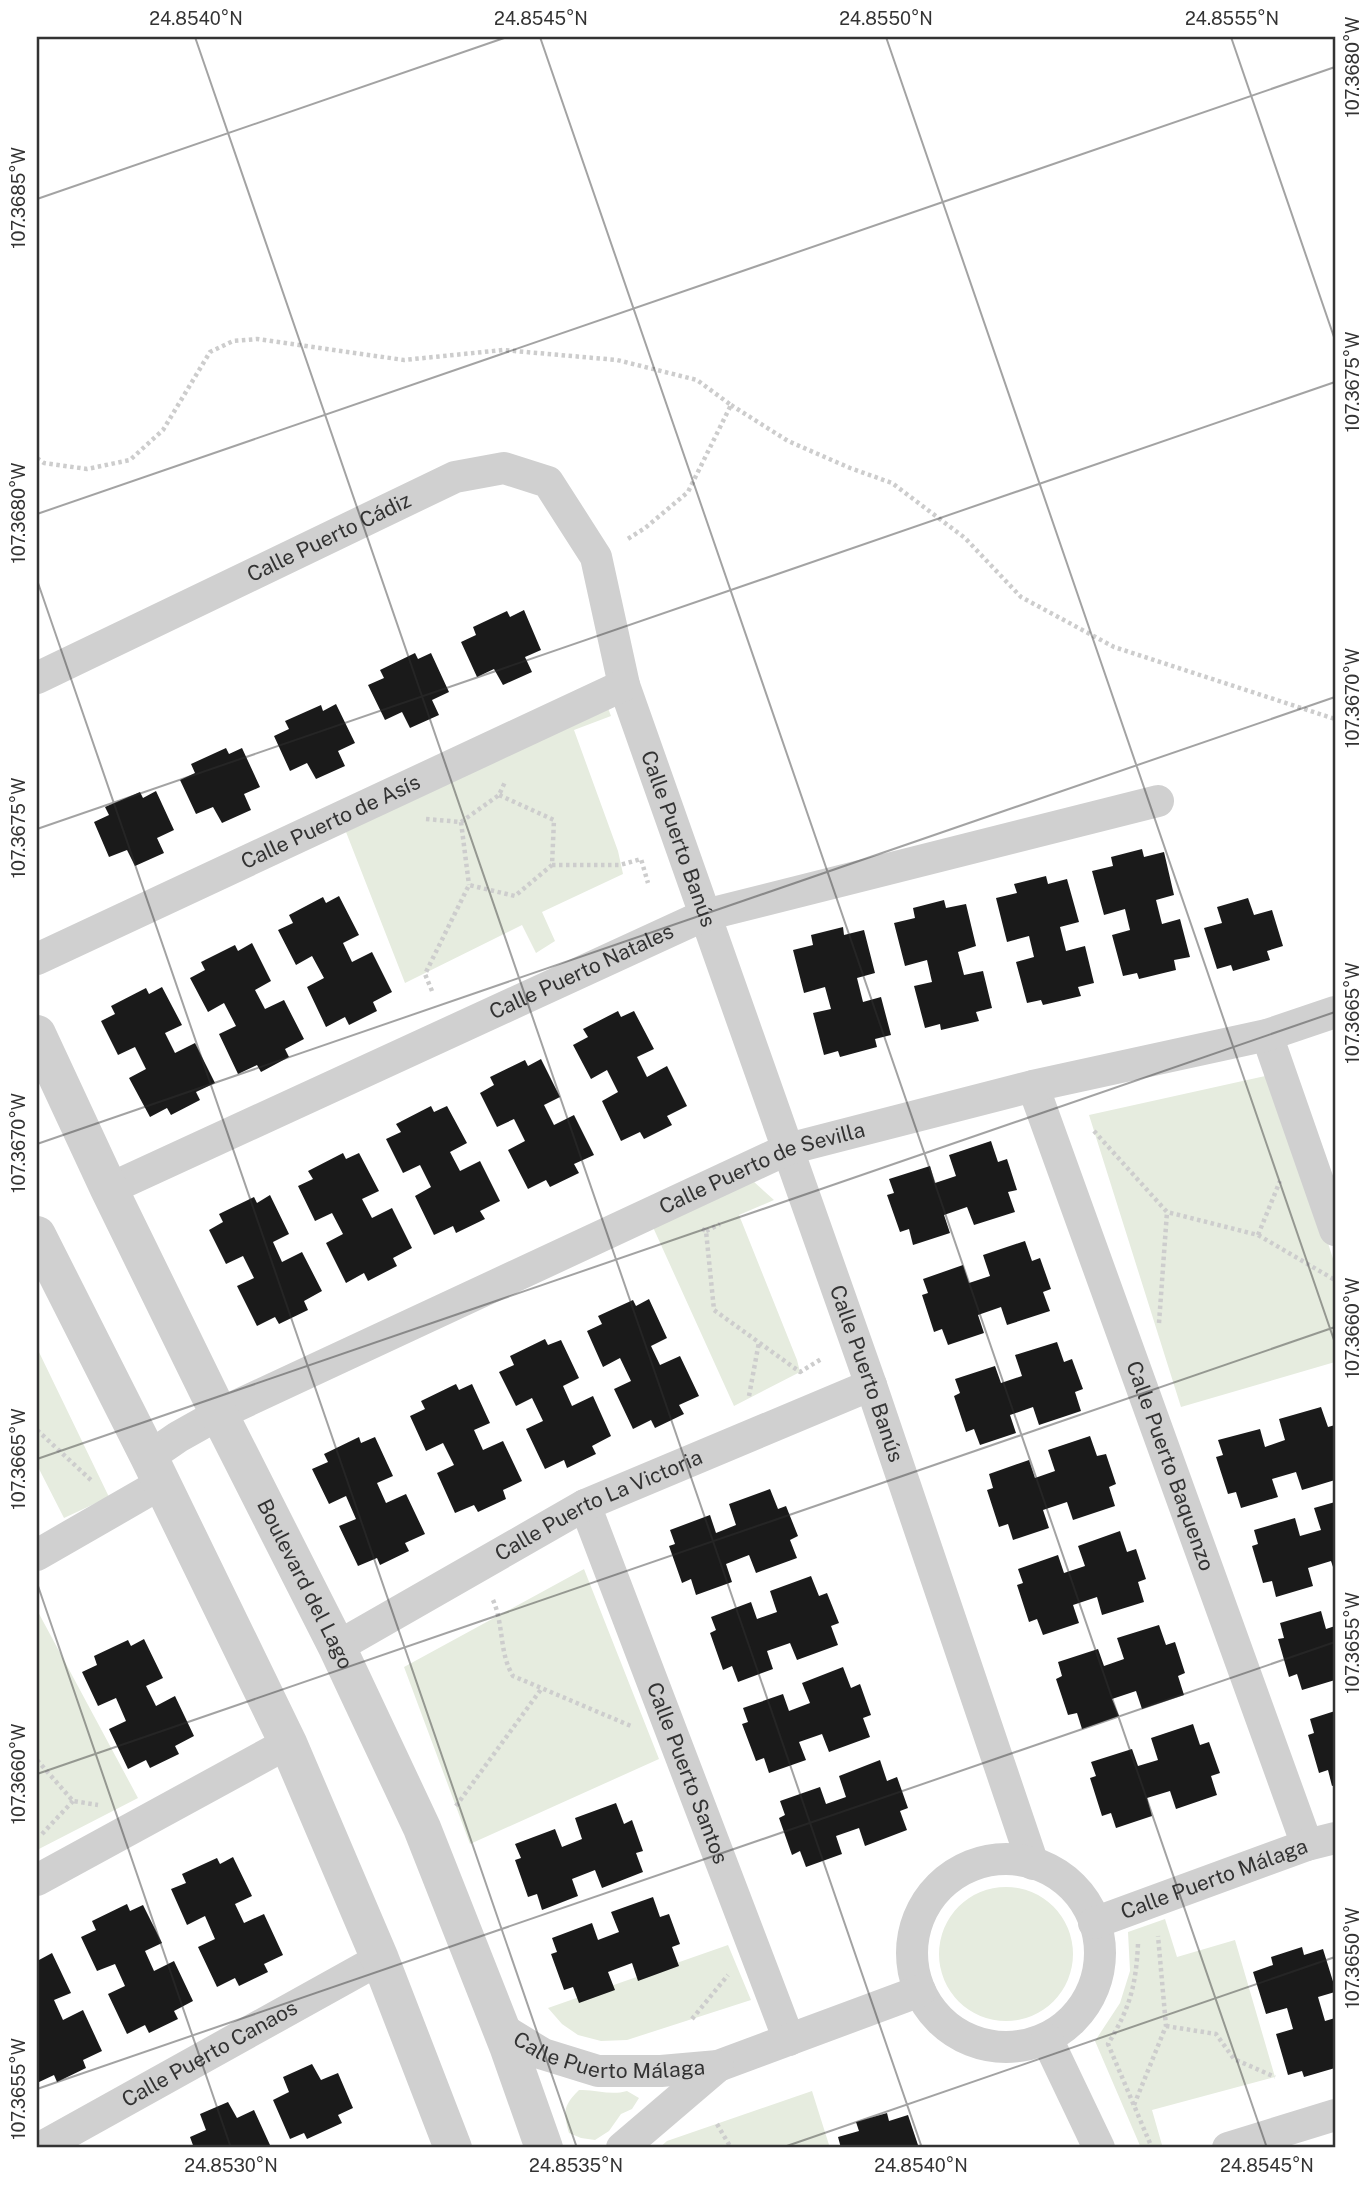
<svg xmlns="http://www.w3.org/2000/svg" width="1372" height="2185" font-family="'Public Sans',sans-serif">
<rect width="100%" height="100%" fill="#fff"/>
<path fill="#e6ecdf" d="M605 700 611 716 574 730 618 851 623 874 542 912 555 941 536 953 522 925 405 983 346 832Z
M1274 1074 1335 1265V1362L1181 1407 1089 1115Z
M753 1181 774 1200 739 1215 797 1360 800 1372 734 1406 652 1225Z
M37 1348 109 1497 64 1518 37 1465Z
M584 1569 659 1759 470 1844 404 1667Z
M37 1610 138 1798 37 1850Z
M939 1954a67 67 0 1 1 134 0a67 67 0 1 1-134 0Z
M1165 1919 1177 1957 1235 1940 1275 2077 1152 2110 1162 2145 1141 2148 1095 2041 1120 2003 1130 1971 1128 1932Z
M728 1945 751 2000 627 2040 601 2041 578 2035 562 2024 548 2008Z
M579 2090C596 2089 610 2096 627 2091L639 2098 632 2109 621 2114 609 2131 595 2140 581 2138 569 2133C563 2112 563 2106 579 2090Z
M812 2091 830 2148H659L667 2141Z"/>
<path fill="#1a1a1a" d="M524 610 541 650 525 657 532 672 503 685 494 669 477 677 461 642 476 635 473 627 507 611 510 617Z
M415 653 418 659 431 653 449 692 432 700 439 715 410 728 402 712 385 720 368 685 384 678 380 670Z
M336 704 355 743 338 751 345 766 316 779 307 763 290 771 274 736 289 729 285 721 321 705 323 711Z
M226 748 229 754 242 748 260 787 244 794 251 810 222 823 213 807 196 814 180 780 195 773 191 764Z
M156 791 174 830 157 838 164 853 135 866 127 850 109 857 94 822 109 815 105 807 140 792 143 798Z
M1142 849 1144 857 1164 852 1174 895 1156 900 1162 924 1180 919 1190 957 1174 960 1176 970 1139 979 1137 973 1123 976 1112 935 1130 930 1125 909 1104 915 1092 871 1113 866 1111 857Z
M1046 876 1048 884 1067 879 1079 922 1060 927 1066 951 1085 946 1094 983 1078 987 1081 996 1043 1005 1041 1000 1027 1003 1016 962 1034 957 1029 936 1007 942 996 898 1017 893 1014 884Z
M339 896 359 935 343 943 352 962 372 952 392 992 373 1002 377 1011 349 1025 345 1017 326 1027 307 987 324 978 312 956 296 965 278 930 293 923 289 915 323 897 326 903Z
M1248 898 1254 915 1272 910 1283 946 1267 951 1270 960 1233 971 1231 965 1217 969 1204 928 1222 923 1217 907Z
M944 900 946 908 966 904 976 946 958 952 964 975 983 971 992 1008 976 1012 979 1021 941 1030 940 1024 925 1028 914 986 932 982 927 960 905 966 894 923 915 918 913 908Z
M843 927 844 935 864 930 875 973 857 978 863 1002 881 997 891 1035 875 1039 877 1047 840 1057 838 1051 824 1055 813 1013 831 1009 825 987 804 993 793 950 813 945 811 935Z
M252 943 271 981 255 990 265 1009 284 1000 304 1039 285 1049 289 1057 261 1072 257 1065 238 1074 219 1034 236 1026 224 1003 208 1012 190 978 205 970 201 962 235 945 238 951Z
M162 987 182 1025 165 1033 175 1053 195 1043 215 1083 196 1092 200 1100 171 1115 167 1108 150 1117 129 1078 146 1069 135 1047 118 1055 101 1021 115 1014 111 1006 146 988 149 994Z
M618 1011 621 1017 634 1011 654 1049 637 1057 647 1077 667 1066 687 1106 667 1116 672 1125 644 1139 640 1132 621 1141 602 1101 618 1092 607 1070 591 1079 573 1045 588 1037 583 1029Z
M541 1059 560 1097 544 1105 554 1125 574 1115 594 1155 574 1164 579 1173 550 1187 546 1180 528 1189 508 1150 525 1141 514 1119 497 1127 480 1093 494 1085 490 1077 525 1060 528 1066Z
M431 1106 434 1112 447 1106 467 1143 450 1152 460 1171 480 1161 500 1201 480 1211 485 1219 456 1233 453 1226 434 1235 415 1196 431 1187 420 1165 403 1173 386 1139 401 1132 396 1124Z
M991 1141 998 1162 1007 1159 1017 1190 1008 1192 1015 1212 974 1225 967 1207 944 1215 950 1233 913 1245 909 1229 900 1232 887 1195 894 1193 889 1179 930 1166 935 1183 956 1176 949 1155Z
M343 1153 346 1159 359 1153 379 1191 362 1199 372 1218 392 1208 412 1248 393 1258 397 1266 368 1281 364 1273 346 1283 326 1243 343 1234 332 1213 315 1221 298 1186 313 1179 308 1171Z
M270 1195 289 1234 273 1242 282 1262 302 1252 322 1291 304 1301 308 1310 279 1324 275 1317 257 1326 237 1286 254 1278 243 1256 226 1264 209 1230 223 1222 219 1214 254 1197 257 1203Z
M1025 1241 1032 1261 1040 1258 1051 1289 1043 1292 1050 1311 1007 1325 1001 1307 978 1315 984 1333 948 1345 942 1329 934 1332 922 1295 928 1293 923 1279 963 1265 969 1283 990 1276 983 1255Z
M649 1299 667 1338 651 1346 660 1365 680 1356 699 1396 679 1405 684 1414 655 1428 651 1420 633 1429 614 1389 631 1381 620 1358 603 1367 587 1331 602 1324 598 1316 633 1300 636 1306Z
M545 1339 548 1345 561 1340 579 1378 563 1386 572 1406 593 1396 611 1436 592 1446 596 1454 567 1468 564 1460 545 1469 526 1429 543 1421 532 1398 516 1406 499 1372 514 1365 510 1356Z
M1057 1342 1064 1362 1072 1359 1083 1389 1075 1392 1081 1411 1039 1425 1033 1407 1010 1415 1016 1433 980 1445 974 1429 966 1432 954 1396 960 1393 955 1379 995 1366 1001 1383 1022 1376 1015 1355Z
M456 1384 459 1390 472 1384 490 1423 474 1430 483 1450 503 1441 522 1481 503 1490 506 1499 478 1512 474 1505 455 1513 437 1473 454 1465 443 1443 426 1451 410 1416 425 1409 421 1401Z
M1321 1407 1328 1427 1335 1425V1480L1302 1490 1296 1472 1272 1479 1278 1497 1241 1508 1236 1492 1228 1494 1216 1457 1223 1455 1218 1440 1260 1429 1265 1447 1285 1440 1279 1419Z
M1090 1436 1097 1456 1106 1454 1116 1484 1109 1487 1115 1506 1073 1520 1067 1502 1043 1510 1049 1528 1013 1540 1008 1524 999 1527 987 1490 993 1488 989 1474 1029 1460 1035 1478 1055 1471 1048 1450Z
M359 1437 361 1443 375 1437 393 1476 377 1483 386 1503 406 1494 425 1534 405 1543 409 1551 380 1565 377 1558 358 1566 339 1526 356 1519 346 1496 329 1504 312 1469 328 1462 324 1454Z
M770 1489 778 1509 786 1506 798 1536 790 1540 797 1558 756 1573 749 1555 726 1564 732 1582 696 1595 691 1579 682 1583 669 1546 675 1544 670 1530 710 1515 716 1533 736 1525 729 1504Z
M1335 1502V1573L1331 1561 1308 1568 1313 1586 1276 1597 1272 1581 1263 1583 1252 1546 1258 1544 1254 1530 1295 1518 1300 1536 1321 1530 1314 1508Z
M1120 1531 1127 1552 1136 1549 1146 1579 1138 1582 1144 1602 1102 1615 1097 1597 1073 1605 1079 1623 1043 1635 1037 1619 1029 1622 1017 1585 1023 1583 1018 1569 1058 1555 1064 1573 1085 1566 1078 1546Z
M811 1576 819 1596 827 1593 839 1623 831 1626 838 1645 797 1660 790 1643 767 1651 773 1669 738 1682 732 1666 723 1670 710 1633 716 1630 711 1617 751 1602 757 1619 777 1612 770 1591Z
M1321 1611 1326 1629 1335 1626V1661L1333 1662 1335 1680 1302 1690 1297 1674 1289 1677 1278 1639 1284 1638 1280 1623Z
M1159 1625 1166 1645 1175 1642 1185 1673 1178 1676 1184 1695 1142 1709 1136 1691 1112 1699 1119 1716 1082 1729 1077 1713 1068 1715 1056 1679 1062 1676 1058 1662 1098 1649 1104 1666 1124 1659 1117 1638Z
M144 1639 163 1678 146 1686 156 1706 175 1696 194 1736 175 1746 179 1754 150 1768 146 1760 128 1769 109 1729 126 1721 116 1698 98 1706 82 1672 97 1665 94 1656 128 1640 131 1646Z
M843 1667 851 1688 860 1684 871 1715 863 1718 870 1737 829 1752 822 1734 799 1742 806 1760 769 1773 764 1758 756 1761 742 1724 748 1722 743 1708 783 1694 789 1711 810 1703 802 1683Z
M1335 1711V1785L1332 1786 1328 1770 1319 1773 1308 1735 1314 1733 1310 1719Z
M1193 1724 1200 1745 1209 1742 1220 1773 1211 1776 1217 1795 1176 1809 1170 1791 1147 1798 1152 1816 1116 1828 1111 1813 1102 1816 1090 1778 1096 1776 1091 1762 1132 1749 1138 1766 1158 1760 1151 1738Z
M880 1760 887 1781 897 1777 908 1808 900 1811 907 1830 865 1846 859 1828 836 1836 842 1854 806 1867 800 1851 792 1855 779 1818 785 1815 780 1801 820 1787 826 1804 846 1797 839 1776Z
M616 1803 624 1824 632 1820 643 1851 636 1853 643 1872 602 1888 595 1870 572 1879 578 1896 542 1910 537 1894 528 1897 515 1860 521 1858 515 1844 555 1829 562 1847 582 1839 575 1818Z
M233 1857 252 1896 235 1904 244 1923 264 1914 283 1955 264 1964 268 1972 239 1986 235 1978 217 1987 198 1947 215 1939 205 1916 187 1925 171 1889 186 1883 182 1874 217 1858 220 1864Z
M653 1897 660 1917 669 1914 680 1944 672 1947 679 1966 638 1981 632 1963 608 1972 615 1990 579 2003 573 1987 564 1990 551 1954 557 1952 552 1938 592 1923 598 1940 619 1932 611 1912Z
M127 1904 130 1911 143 1905 162 1943 145 1951 154 1971 174 1961 193 2001 174 2011 178 2019 149 2033 145 2025 127 2034 108 1994 125 1986 115 1964 97 1971 81 1937 96 1930 92 1921Z
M1302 1947 1304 1955 1323 1949 1335 1988V1992L1318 1997 1325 2021 1335 2018V2068L1304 2077 1302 2071 1288 2075 1276 2034 1293 2029 1287 2008 1266 2014 1253 1972 1273 1965 1271 1957Z
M52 1953 71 1993 54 2000 63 2020 83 2010 102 2051 83 2060 86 2068 57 2082 54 2075 37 2083V1956L39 1960Z
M312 2064 321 2080 338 2073 353 2108 338 2115 342 2123 307 2139 304 2133 290 2139 273 2100 289 2092 283 2077Z
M228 2102 237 2118 254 2110 270 2145 263 2148H194L190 2137 206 2130 200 2114Z
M887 2113 889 2121 908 2115 919 2148H841L838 2137 859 2131 856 2122Z"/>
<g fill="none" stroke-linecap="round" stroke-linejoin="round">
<path stroke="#cdcdcd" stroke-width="4.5" stroke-dasharray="3.5 3.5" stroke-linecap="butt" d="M731 405 788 441 850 468 892 483 965 538 1021 597 1114 647 1335 719
M37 458 44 463 87 469 130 460 163 430 210 352 233 341 257 339 404 360 503 350 617 360 697 380 731 405 688 492 645 528 626 540
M426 819 461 822 499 795 505 782
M461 822 469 885
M552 865H620L641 859 648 883
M432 991 425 974 469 885 515 896 552 865 554 820 499 795
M1094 1131 1167 1212 1258 1235 1335 1280
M702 1229 706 1231 714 1310 800 1372 823 1358
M706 1231 720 1224
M1258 1235 1280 1181
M1159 1323 1167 1212
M749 1396 759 1342
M37 1430 93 1482
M493 1600C504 1625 499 1653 513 1676L631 1726
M37 1760 73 1801 98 1805
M456 1806 542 1688
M42 1834 73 1801
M1138 1944C1136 1985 1130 2008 1108 2044L1152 2148
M692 2019 728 1975
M1166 2026 1216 2034 1234 2059 1275 2077
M1134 2105 1166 2026 1158 1936
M717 2124 731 2148"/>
<g stroke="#d0d0d0" stroke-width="32">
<path id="s1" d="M37 678 455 477 504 468 548 482 596 557 624 685 871 1385 1033 1864"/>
<path id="s2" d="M37 959 624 685"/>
<path d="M1267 1035 1335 1230"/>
<path id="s3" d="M1033 1086 1307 1845"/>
<path id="s4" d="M109 1189 705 915 1158 801"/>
<path id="s5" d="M149 1457 178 1437 219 1414 788 1149 1033 1086 1267 1035 1335 1012"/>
<path id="s6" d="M585 1505 789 2040"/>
<path d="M37 1555 162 1483"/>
<path id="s7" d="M337 1647 585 1505 871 1385"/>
<circle cx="1006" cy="1953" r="94"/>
<path d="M37 1880 288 1743"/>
<path id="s8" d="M1094 1923 1307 1845 1335 1838"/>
<path id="s9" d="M502 2029 543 2054 598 2071H661L718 2066 920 1991"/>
<path d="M1047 2039 1099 2148"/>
<path id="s10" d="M40 2148 380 1959"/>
<path d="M622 2148 718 2066"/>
<path d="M1228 2148 1335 2115"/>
</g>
<g stroke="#d0d0d0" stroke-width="38">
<path id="s11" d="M37 1034 109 1189 219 1414 337 1647 422 1828 508 2046 544 2148"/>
<path d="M37 1235 149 1457 288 1743 380 1959 453 2148"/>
</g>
</g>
<path fill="none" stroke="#333" stroke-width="2" stroke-opacity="0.45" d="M195 37 922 2148M540 37 1267 2148M886 37 1335 1343M1231 37 1335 340M37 199 507 37M37 514 1335 67M37 580 577 2148M37 829 1335 382M37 1144 1335 697M37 1459 1335 1012M37 1583 231 2148M37 1774 1335 1327M37 2089 1335 1642M781 2148 1335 1957"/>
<g text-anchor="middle" stroke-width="7" stroke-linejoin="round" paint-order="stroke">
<g font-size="21" fill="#333" stroke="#fff">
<text dy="7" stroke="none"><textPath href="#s1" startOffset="324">Calle Puerto Cádiz</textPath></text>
<text dy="7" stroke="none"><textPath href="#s2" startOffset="324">Calle Puerto de Asís</textPath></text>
<text dy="7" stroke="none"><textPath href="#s1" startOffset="943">Calle Puerto Banús</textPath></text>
<text dy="7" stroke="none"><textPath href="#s4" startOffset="520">Calle Puerto Natales</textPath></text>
<text dy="7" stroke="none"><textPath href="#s5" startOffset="679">Calle Puerto de Sevilla</textPath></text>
<text dy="7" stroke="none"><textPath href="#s1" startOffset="1510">Calle Puerto Banús</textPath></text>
<text dy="7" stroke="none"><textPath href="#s3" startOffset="404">Calle Puerto Baquenzo</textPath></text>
<text dy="7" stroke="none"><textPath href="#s7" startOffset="298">Calle Puerto La Victoria</textPath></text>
<text dy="7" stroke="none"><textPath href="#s11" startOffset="612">Boulevard del Lago</textPath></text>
<text dy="7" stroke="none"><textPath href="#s6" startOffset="287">Calle Puerto Santos</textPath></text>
<text dy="7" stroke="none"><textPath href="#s8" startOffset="128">Calle Puerto Málaga</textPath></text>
<text dy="7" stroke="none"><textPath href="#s9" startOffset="114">Calle Puerto Málaga</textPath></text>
<text dy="7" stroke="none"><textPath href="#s10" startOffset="194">Calle Puerto Canaos</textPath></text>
</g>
</g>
<rect width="1372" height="2185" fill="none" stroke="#ffffff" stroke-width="77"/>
<rect x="38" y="38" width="1296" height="2108" fill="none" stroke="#333" stroke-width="2.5"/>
<g font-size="18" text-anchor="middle" fill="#333">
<text x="196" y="25">24.8540°N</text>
<text x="541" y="25">24.8545°N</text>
<text x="886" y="25">24.8550°N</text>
<text x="1232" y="25">24.8555°N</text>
<text transform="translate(1353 67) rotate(-90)" y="6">107.3680°W</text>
<text transform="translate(19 198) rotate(-90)" y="6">107.3685°W</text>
<text transform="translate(1353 382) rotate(-90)" y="6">107.3675°W</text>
<text transform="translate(19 513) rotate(-90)" y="6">107.3680°W</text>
<text transform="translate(1353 698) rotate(-90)" y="6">107.3670°W</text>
<text transform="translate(19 828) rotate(-90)" y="6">107.3675°W</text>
<text transform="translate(1353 1013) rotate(-90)" y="6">107.3665°W</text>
<text transform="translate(19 1143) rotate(-90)" y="6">107.3670°W</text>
<text transform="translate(1353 1328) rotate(-90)" y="6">107.3660°W</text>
<text transform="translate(19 1459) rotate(-90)" y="6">107.3665°W</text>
<text transform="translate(1353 1643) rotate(-90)" y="6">107.3655°W</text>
<text transform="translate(19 1774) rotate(-90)" y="6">107.3660°W</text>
<text transform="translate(1353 1958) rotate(-90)" y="6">107.3650°W</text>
<text transform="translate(19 2089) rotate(-90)" y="6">107.3655°W</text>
<text x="231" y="2172">24.8530°N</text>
<text x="576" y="2172">24.8535°N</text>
<text x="921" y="2172">24.8540°N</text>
<text x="1267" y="2172">24.8545°N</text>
</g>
</svg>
